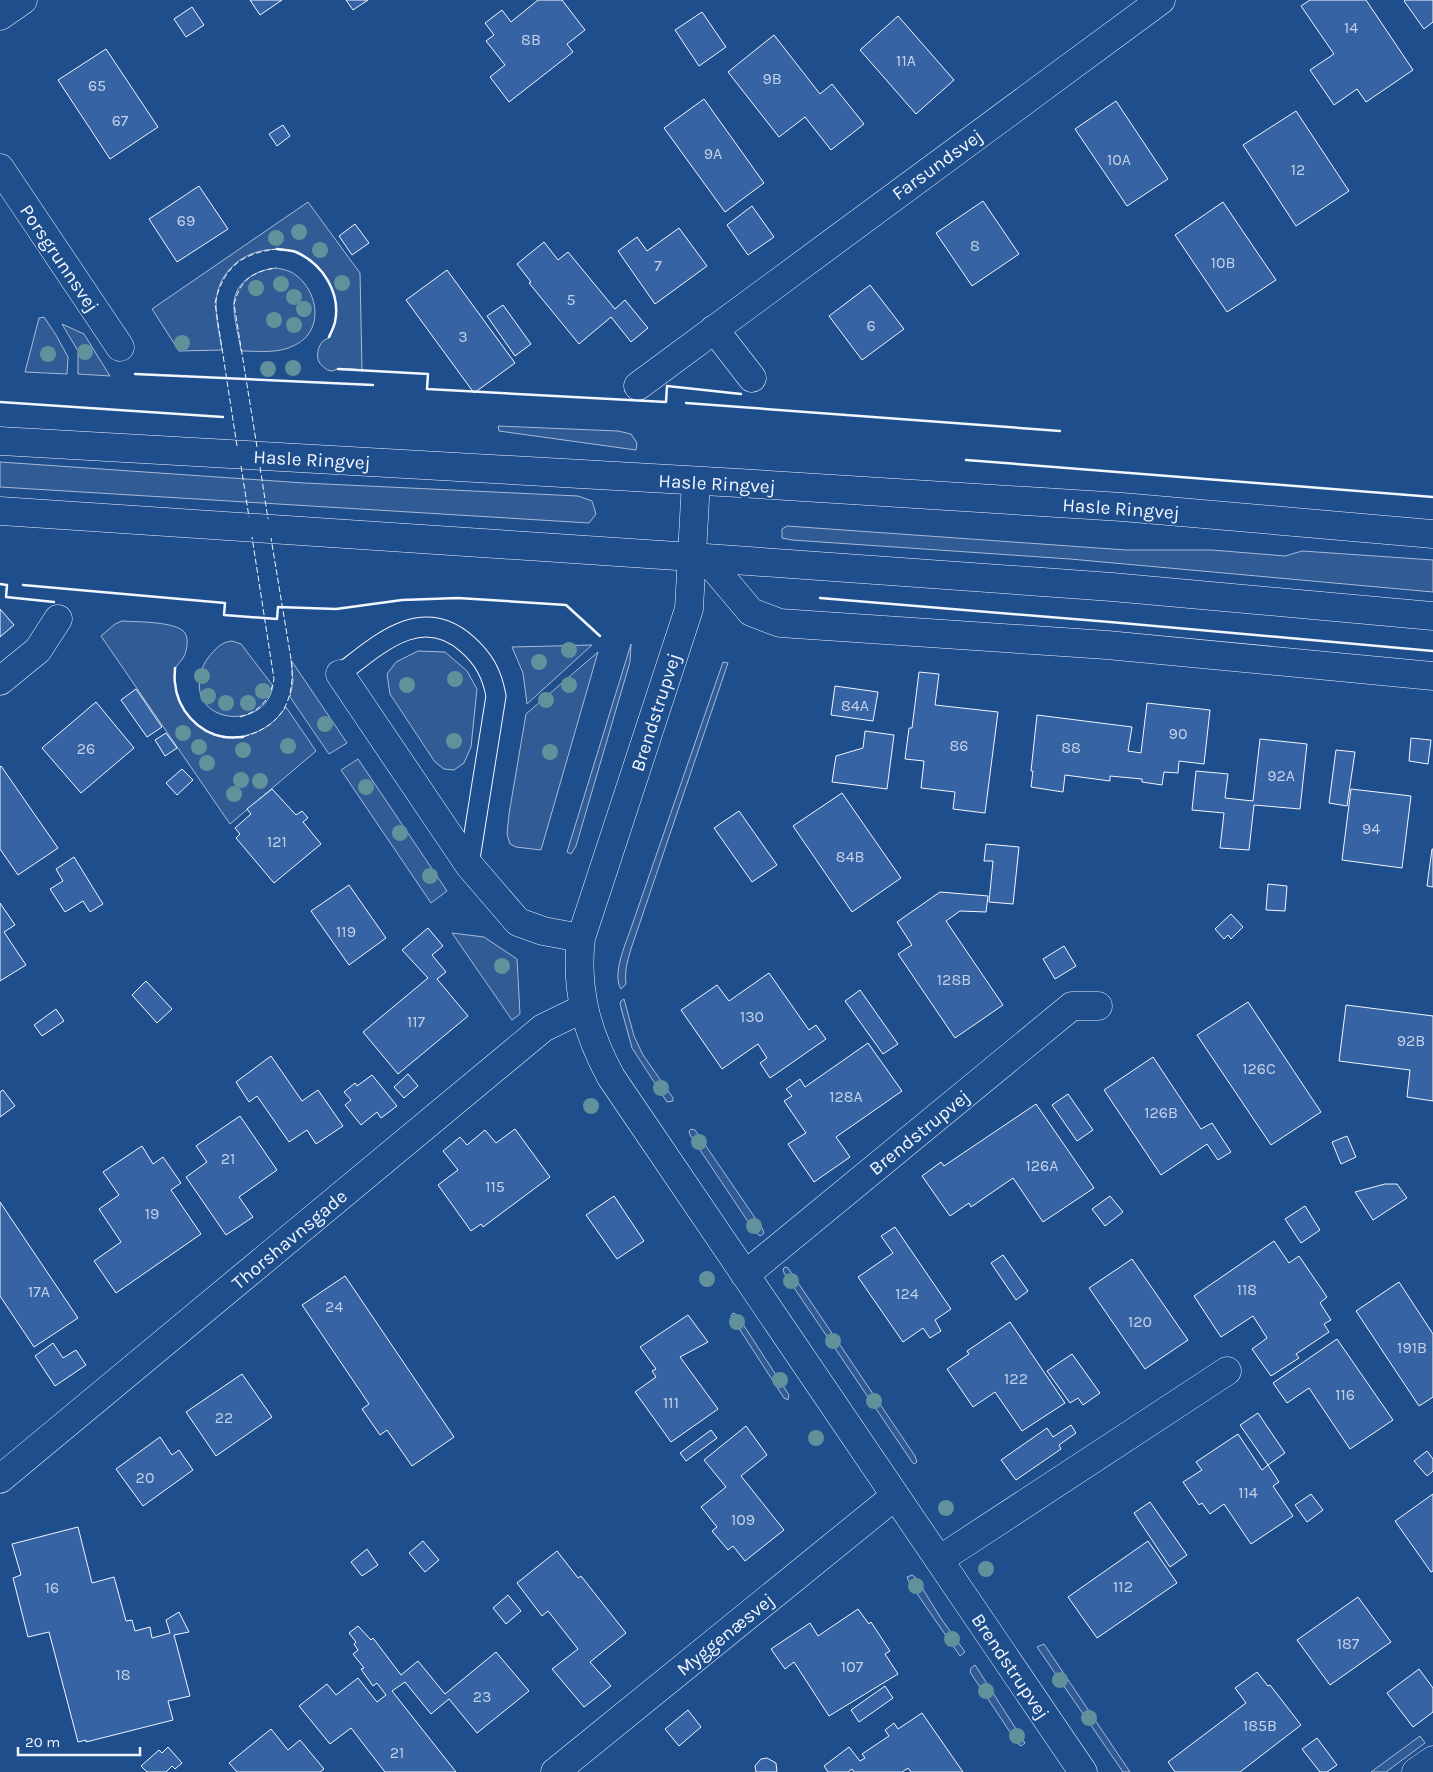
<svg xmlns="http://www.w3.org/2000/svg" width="1433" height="1772" font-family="Karla,sans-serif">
<rect width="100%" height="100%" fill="#1f4e8c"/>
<path fill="#305b95" stroke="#a8bbd7" d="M308 202 360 273 362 370C354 369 346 368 339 369 336 369 334 371 331 371 326 370 322 366 319 362 316 356 318 346 323 341 324 340 329 338 330 337 332 333 334 326 335 322 341 291 319 256 287 250 272 248 257 250 243 258 232 264 221 278 218 290 213 310 219 330 222 350L179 351 152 309Z
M276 268C281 269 287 270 291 272 318 287 326 330 295 345 279 354 259 351 241 351 239 338 233 315 234 303 235 281 257 270 276 268Z
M44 317 56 335 68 357 67 374 25 372 39 318Z
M62 324 84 334 110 376 78 374V351Z
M498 426 618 431 631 434 637 443 636 450 499 431Z
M0 462 304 483 578 496 592 501 596 514 589 523 0 487Z
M787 526 1126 550H1212L1285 556 1302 551 1433 560V592L1070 559 792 540 782 538V529Z
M122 621C135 622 177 621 185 633 189 639 187 652 183 658 181 661 178 664 176 667 174 671 175 678 175 682 176 717 214 745 247 735 264 731 276 721 286 707L316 751 230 824 101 636 115 624Z
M232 641 241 644 273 686C265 731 192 724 200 679 201 670 203 665 208 658 215 649 221 642 232 641Z
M631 644 630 662 576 846 571 854 567 852Z
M592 645 527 704 523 673 512 647Z
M418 651 445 652 467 671 477 689 471 747 464 763 454 770 444 769 435 762 390 694 387 674 396 662Z
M598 652 541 850 516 847 510 844 507 834 509 814 526 714Z
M291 660 347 743 329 754 290 697 293 681Z
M723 662 728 663 634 940C629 955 624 969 626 984L621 989C612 975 625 945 630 931Z
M358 759 447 891 431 903 341 770Z
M452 933 484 937 517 959 520 1014 512 1020Z
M624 999 634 1036 643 1055 673 1098V1101L667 1102 632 1048 620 1004 621 1001Z
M691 1129 695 1130 762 1228 764 1233 760 1236 755 1232 690 1135 689 1131Z
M785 1267 788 1268 915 1456 917 1462 914 1464 912 1462 784 1273 783 1269Z
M733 1313 737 1315 789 1395 788 1400 784 1398 731 1316Z
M912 1575 916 1578 942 1620 965 1652 960 1656 909 1582 907 1577Z
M1044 1644 1130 1772H1123L1037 1647Z
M975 1665 1025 1743 1021 1746 1018 1744 970 1672 971 1668Z
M1420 1736 1425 1743 1386 1772H1371Z"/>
<path fill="#3563a3" stroke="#f2f6ff" d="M250 0H282L260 15Z
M346 0H368L353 10Z
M538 0H562L585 30 567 44 573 52 509 102 490 77 505 65 486 41 494 35 485 23 502 10 511 22Z
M1310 0H1366L1413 70 1366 102 1357 89 1334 105 1310 70 1334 54 1301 6Z
M1405 0H1433V22L1424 29 1404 1Z
M192 7 204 25 186 37 174 19Z
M702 12 726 47 699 66 675 30Z
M898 16 954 80 916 114 860 50Z
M774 35 820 94 832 84 864 124 831 150 805 117 779 137 728 72Z
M106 49 158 127 110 159 58 80Z
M704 99 764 183 725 212 664 128Z
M1116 101 1168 179 1127 206 1075 129Z
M1296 111 1349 191 1296 226 1243 145Z
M283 125 290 136 277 146 269 134Z
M199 186 228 229 177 262 149 219Z
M983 201 1019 254 972 286 936 233Z
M1223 202 1276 280 1227 312 1175 235Z
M752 206 774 237 748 255 727 225Z
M355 224 369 243 352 255 339 236Z
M679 228 707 266 655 304 618 251 637 237 647 251Z
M544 242 558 260 568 252 615 309 625 300 648 328 631 342 611 317 579 344 529 283 531 282 517 264Z
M447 270 515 363 474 393 406 300Z
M870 285 904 329 862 360 829 316Z
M503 305 531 344 515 356 487 316Z
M0 609 14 625 0 637Z
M919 672 939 674 935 705 998 712 985 813 953 809 955 792 921 788 924 761 905 759 909 728H912Z
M835 686 878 692 873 721 831 715Z
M136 689 162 727 147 737 121 700Z
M96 702 134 748 81 793 42 748Z
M1147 703 1210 710 1204 764 1179 761 1178 773 1164 772 1162 785 1142 782V779L1110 776V781L1065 775 1063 792 1031 787 1033 771H1031L1037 715 1132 727 1128 751 1141 753Z
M865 731 894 735 887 789 832 782 836 756 863 748Z
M166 733 177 748 165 756 155 740Z
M1411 738 1431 740 1428 764 1409 761Z
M1260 739 1307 744 1300 809 1254 805 1249 850 1220 848 1224 813 1192 810 1196 771 1228 774 1225 798 1253 801Z
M1336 750 1355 752 1347 806 1329 803Z
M1 766 58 848 18 875 0 849V767Z
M182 769 193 780 177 795 166 783Z
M272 789 296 815 302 811 308 818 303 822 321 844 274 883 236 838 240 834 235 828 251 814 247 809Z
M1351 789 1411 796 1402 868 1342 860Z
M842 793 901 878 852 912 793 826Z
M739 811 777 865 752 882 714 828Z
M986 844 1019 847 1013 904 989 902 993 861H984Z
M1432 849H1433V887L1427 886Z
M74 857 103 904 90 912 83 901 65 912 50 889 63 881 56 869Z
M1268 884 1287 886 1285 911 1266 910Z
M349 885 386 938 349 965 311 911Z
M940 892 988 896 986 912 960 911 946 921 1003 1005 955 1038 898 954 912 945 897 922Z
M0 903 15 925 4 932 26 965 0 981Z
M1231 914 1243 927 1231 939 1228 935 1224 939 1215 929Z
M428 928 443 946 432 955 446 972 437 979 468 1016 398 1074 363 1032 428 978 402 950Z
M1064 946 1076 966 1055 979 1043 959Z
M769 973 809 1030 816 1025 826 1039 770 1078 760 1063 767 1058 758 1044 722 1069 681 1010 717 985 729 1001Z
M146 981 172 1009 157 1023 132 995Z
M860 990 898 1044 883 1054 845 1001Z
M1248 1002 1321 1112 1271 1145 1197 1035Z
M1346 1005 1433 1016V1101L1407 1097 1410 1070 1339 1061Z
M56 1009 64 1021 42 1036 34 1025Z
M868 1043 902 1091 836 1137 850 1157 814 1182 788 1144 806 1133 784 1101 792 1096 786 1089 800 1079 805 1087Z
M271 1056 302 1101 318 1090 343 1126 316 1144 307 1130 289 1142 257 1096 249 1102 236 1082Z
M1153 1057 1201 1129 1212 1123 1231 1152 1218 1160 1207 1144 1161 1175 1104 1090Z
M408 1074 418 1086 404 1098 394 1087Z
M372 1075 397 1106 381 1118 377 1112 361 1125 345 1105 351 1100 344 1092 355 1083 357 1086Z
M3 1090 15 1106 0 1117V1092Z
M1068 1094 1093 1130 1077 1141 1052 1105Z
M1036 1104 1094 1188 1043 1222 1013 1178 971 1207 969 1203 950 1216 922 1176 941 1162 944 1166Z
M240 1116 277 1170 239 1197 253 1217 226 1235 186 1177 207 1162 196 1146Z
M515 1129 550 1177 483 1227 481 1224 471 1231 438 1185 458 1170 443 1151 460 1137 467 1145 485 1130 496 1143Z
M1347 1136 1356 1157 1341 1164 1332 1142Z
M142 1146 153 1164 163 1157 181 1183 171 1190 201 1234 116 1293 94 1261 121 1242 99 1209 119 1195 103 1172Z
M1385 1184H1397L1407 1198 1373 1220 1355 1192Z
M614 1196 644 1241 617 1259 586 1215Z
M1110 1196 1123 1212 1105 1226 1092 1209Z
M0 1202 78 1318 34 1347 0 1296Z
M1305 1206 1320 1230 1301 1243 1285 1219Z
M895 1227 951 1309 935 1320 941 1331 930 1338 923 1328 903 1342 858 1277 893 1253 881 1236Z
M1274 1241 1289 1263 1299 1256 1327 1297 1320 1303 1331 1320 1324 1324 1329 1332 1296 1354 1299 1358 1271 1376 1252 1349 1267 1338 1253 1316 1221 1337 1194 1296Z
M1003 1255 1028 1291 1016 1300 991 1263Z
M1132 1259 1188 1340 1145 1369 1089 1288Z
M345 1276 454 1437 412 1466 387 1430 380 1435 362 1409 369 1404 302 1305Z
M1399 1282 1433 1334V1397L1419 1406 1356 1311Z
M688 1315 708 1342 680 1357 718 1409 671 1442 635 1392 656 1377 652 1371 656 1369 640 1347Z
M1010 1322 1065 1403 1022 1431 995 1392 973 1407 947 1369 969 1354 967 1351Z
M1337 1339 1393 1420 1350 1449 1309 1388 1287 1403 1273 1383Z
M53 1343 63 1358 76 1350 86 1365 55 1386 35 1356Z
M1072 1354 1100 1393 1083 1405 1078 1398 1070 1403 1047 1371Z
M242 1374 272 1417 216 1456 186 1412Z
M1258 1413 1285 1453 1268 1465 1240 1425Z
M1071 1425 1076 1433 1059 1445 1061 1449 1016 1480 1001 1460 1047 1428 1053 1437Z
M746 1426 767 1455 741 1476 784 1530 745 1561 733 1546 728 1550 712 1531 717 1527 701 1507 726 1487 704 1460Z
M711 1430 717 1438 686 1461 680 1453Z
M1238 1434 1262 1470 1268 1465 1279 1482 1273 1486 1293 1516 1251 1544 1224 1504 1210 1514 1202 1503 1199 1505 1183 1482 1202 1470 1196 1462Z
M160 1437 172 1455 179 1450 193 1470 143 1506 116 1469Z
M1427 1451 1433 1459V1471L1427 1476 1414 1461Z
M1311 1494 1323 1510 1307 1522 1295 1505Z
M1433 1494V1571L1431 1572 1395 1521Z
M1150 1502 1187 1555 1170 1567 1134 1513Z
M78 1527 92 1583 114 1577 126 1621 132 1620 135 1631 150 1627 152 1638 170 1633 166 1620 179 1612 189 1632 174 1635 190 1696 168 1701 173 1720 86 1742V1740L78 1742 49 1632 28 1637 13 1578 21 1575 12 1544Z
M423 1541 439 1560 425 1572 409 1553Z
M1148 1541 1177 1583 1097 1638 1068 1597Z
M367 1549 378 1565 362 1576 351 1562Z
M557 1551 578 1578 581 1576 626 1633 590 1662 611 1686 584 1707 552 1669 578 1649 548 1611 542 1616 517 1583Z
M508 1595 521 1611 506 1624 493 1608Z
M1358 1597 1391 1642 1330 1685 1297 1640Z
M858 1609 869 1624 871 1622 890 1651 885 1654 898 1674 829 1716 794 1662 785 1669 771 1649 810 1623 818 1636Z
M358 1626 371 1640 373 1638 401 1675 418 1661 445 1694 496 1652 529 1691 477 1733 449 1699 431 1714 405 1682 392 1691 456 1772H385L351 1728 330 1744 299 1706 327 1684 336 1695 358 1678 377 1702 386 1695 377 1683 373 1686 361 1669 364 1668 353 1654 358 1650 354 1644 356 1642 349 1633Z
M1419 1669 1433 1688V1712L1413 1727 1387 1693Z
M1257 1672 1268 1686 1270 1685 1301 1725 1240 1772H1175L1168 1762 1246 1703 1235 1688Z
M885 1686 893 1698 859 1722 851 1710Z
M688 1710 701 1727 679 1746 665 1729Z
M922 1713 963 1772H911L908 1768 902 1772H854L852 1769 848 1772H828L824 1766 849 1747 860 1761 865 1758 862 1754 889 1736 885 1730 894 1723 898 1729Z
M271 1729 288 1750 300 1740 324 1769 320 1772H237L229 1763Z
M1317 1738 1337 1765 1327 1772H1320L1302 1749Z
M168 1747 182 1763 175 1769 172 1766 166 1772H147L141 1766 159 1750 162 1753Z
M767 1758 776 1763 777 1772H756L755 1766 761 1759Z"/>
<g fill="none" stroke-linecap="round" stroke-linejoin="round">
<g stroke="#f2f6ff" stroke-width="21">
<path id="lane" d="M340 674C378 645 421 603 467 644 484 659 492 674 496 696L469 865"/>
</g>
<g stroke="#f2f6ff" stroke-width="29">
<path id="street" d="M0 16 23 0
M0 168 120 347
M714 329 752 378
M638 386 1161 0
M696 481 689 609 581 938C575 989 587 1033 611 1077L1083 1772
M692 557 713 567 751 612 780 623 1107 645 1433 676
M340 674 469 865 518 922 543 931 581 938
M0 681 38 650 58 619
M745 1275 1072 1006H1098
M0 1479 543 1028 584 1008
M939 1560 1227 1371
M555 1772 895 1496
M1416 1772 1433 1760"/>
</g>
<g stroke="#f2f6ff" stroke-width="29">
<path id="secondary" d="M0 441 739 483 1122 507 1433 534
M0 511 692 557 1112 587 1433 616"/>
</g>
<use href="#lane" stroke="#1f4e8c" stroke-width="19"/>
<use href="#street" stroke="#1f4e8c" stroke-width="28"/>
<use href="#secondary" stroke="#1f4e8c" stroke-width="28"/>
<path stroke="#f2f6ff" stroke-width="1" stroke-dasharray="6 2.5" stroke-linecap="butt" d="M237 446 215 303C223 268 241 253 277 249
M257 447 234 304C240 281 252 271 276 268
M241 466 249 517
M260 467 268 519
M240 717C260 711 270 700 274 679L252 537
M243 737C281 726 294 703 292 665L271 538"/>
<path stroke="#f2f6ff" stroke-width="2.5" d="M277 249C283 250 290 250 296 252 323 264 341 293 335 322 334 327 331 332 329 337
M338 369 428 374 427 389 666 402 667 386 741 394
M135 374 373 385
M0 402 223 417
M686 403 1060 431
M966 460 1433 497
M0 584 7 585 6 597 54 602
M23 585 225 603 224 615 277 619 278 607 336 609 402 600 458 598 566 605 600 636
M820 598 1110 622 1433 651
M175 668C175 673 174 678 175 683 177 709 198 733 224 737 230 738 237 737 243 737"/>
</g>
<g fill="#61919a">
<circle cx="299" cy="232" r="8"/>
<circle cx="276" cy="238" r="8"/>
<circle cx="320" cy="250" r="8"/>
<circle cx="342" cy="283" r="8"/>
<circle cx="281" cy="284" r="8"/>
<circle cx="256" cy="288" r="8"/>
<circle cx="294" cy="297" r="8"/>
<circle cx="304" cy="309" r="8"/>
<circle cx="274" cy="320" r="8"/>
<circle cx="294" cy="325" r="8"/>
<circle cx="182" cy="343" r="8"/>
<circle cx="85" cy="352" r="8"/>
<circle cx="48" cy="354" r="8"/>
<circle cx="293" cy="368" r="8"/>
<circle cx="268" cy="369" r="8"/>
<circle cx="569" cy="650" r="8"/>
<circle cx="539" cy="662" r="8"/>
<circle cx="202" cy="676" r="8"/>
<circle cx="455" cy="679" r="8"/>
<circle cx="407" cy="685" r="8"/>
<circle cx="569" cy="685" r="8"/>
<circle cx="263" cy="691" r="8"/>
<circle cx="208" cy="696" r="8"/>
<circle cx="546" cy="700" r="8"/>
<circle cx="226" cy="703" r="8"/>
<circle cx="248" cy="703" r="8"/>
<circle cx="325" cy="724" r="8"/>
<circle cx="183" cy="733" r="8"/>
<circle cx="454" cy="741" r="8"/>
<circle cx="288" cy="746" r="8"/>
<circle cx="199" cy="747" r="8"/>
<circle cx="243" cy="750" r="8"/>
<circle cx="550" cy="752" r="8"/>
<circle cx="207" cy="763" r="8"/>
<circle cx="241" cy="780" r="8"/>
<circle cx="260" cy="781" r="8"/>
<circle cx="366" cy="787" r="8"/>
<circle cx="234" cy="794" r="8"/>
<circle cx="400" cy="833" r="8"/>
<circle cx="430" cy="876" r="8"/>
<circle cx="502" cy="966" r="8"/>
<circle cx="661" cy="1088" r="8"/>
<circle cx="591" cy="1106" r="8"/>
<circle cx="699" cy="1142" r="8"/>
<circle cx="754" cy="1226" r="8"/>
<circle cx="707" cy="1279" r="8"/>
<circle cx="791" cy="1281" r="8"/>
<circle cx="737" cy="1322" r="8"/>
<circle cx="833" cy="1341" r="8"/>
<circle cx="780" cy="1380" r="8"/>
<circle cx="874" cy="1401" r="8"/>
<circle cx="816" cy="1438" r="8"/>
<circle cx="946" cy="1508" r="8"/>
<circle cx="986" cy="1569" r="8"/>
<circle cx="916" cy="1586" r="8"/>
<circle cx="952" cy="1639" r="8"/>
<circle cx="1060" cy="1680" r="8"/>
<circle cx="986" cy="1691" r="8"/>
<circle cx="1089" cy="1718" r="8"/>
<circle cx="1017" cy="1736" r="8"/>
</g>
<g text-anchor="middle" stroke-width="4" stroke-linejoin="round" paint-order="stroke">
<g font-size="16" fill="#c3d1e8">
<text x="1351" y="33">14</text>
<text x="531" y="45">8B</text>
<text x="906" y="66">11A</text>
<text x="772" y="84">9B</text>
<text x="97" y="91">65</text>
<text x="120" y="126">67</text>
<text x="713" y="159">9A</text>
<text x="1119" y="165">10A</text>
<text x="1298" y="175">12</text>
<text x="186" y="226">69</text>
<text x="975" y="251">8</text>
<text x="1223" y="268">10B</text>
<text x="658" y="271">7</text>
<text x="571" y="305">5</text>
<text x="871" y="331">6</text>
<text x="463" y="342">3</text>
<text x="855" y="711">84A</text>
<text x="1178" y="739">90</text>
<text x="959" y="751">86</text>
<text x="1071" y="753">88</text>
<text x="86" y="754">26</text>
<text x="1281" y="781">92A</text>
<text x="1371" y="834">94</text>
<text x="277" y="847">121</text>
<text x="850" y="862">84B</text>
<text x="346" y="937">119</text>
<text x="954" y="985">128B</text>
<text x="752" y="1022">130</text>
<text x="416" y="1027">117</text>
<text x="1411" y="1046">92B</text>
<text x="1259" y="1074">126C</text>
<text x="846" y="1102">128A</text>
<text x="1161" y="1118">126B</text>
<text x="228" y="1164">21</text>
<text x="1042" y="1171">126A</text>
<text x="495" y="1192">115</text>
<text x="152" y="1219">19</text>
<text x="1247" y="1295">118</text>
<text x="39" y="1297">17A</text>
<text x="907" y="1299">124</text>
<text x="334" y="1312">24</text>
<text x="1140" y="1327">120</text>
<text x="1412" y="1353">191B</text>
<text x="1016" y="1384">122</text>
<text x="1345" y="1400">116</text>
<text x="671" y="1408">111</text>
<text x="224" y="1423">22</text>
<text x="145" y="1483">20</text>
<text x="1248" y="1498">114</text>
<text x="743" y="1525">109</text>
<text x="1123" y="1592">112</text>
<text x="52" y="1593">16</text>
<text x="1348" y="1649">187</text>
<text x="852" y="1672">107</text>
<text x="123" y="1680">18</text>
<text x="482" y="1702">23</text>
<text x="1260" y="1731">185B</text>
<text x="397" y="1758">21</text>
</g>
<g font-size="19" fill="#f2f6ff" stroke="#1f4e8c">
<text transform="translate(937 164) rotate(-36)" y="7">Farsundsvej</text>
<text transform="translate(60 258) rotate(56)" y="7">Porsgrunnsvej</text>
<text transform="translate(312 459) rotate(3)" y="7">Hasle Ringvej</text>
<text transform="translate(717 483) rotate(3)" y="7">Hasle Ringvej</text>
<text transform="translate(1121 508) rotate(4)" y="7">Hasle Ringvej</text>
<text transform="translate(655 712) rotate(-72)" y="7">Brendstrupvej</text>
<text transform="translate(919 1132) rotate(-39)" y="7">Brendstrupvej</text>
<text transform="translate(289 1239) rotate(-40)" y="7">Thorshavnsgade</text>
<text transform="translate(725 1634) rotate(-39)" y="7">Myggenæsvej</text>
<text transform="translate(1011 1666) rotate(56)" y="7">Brendstrupvej</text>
</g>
</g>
<path d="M18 1747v8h122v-8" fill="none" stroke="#f2f6ff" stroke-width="2.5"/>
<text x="25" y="1747" font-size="15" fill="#f2f6ff" stroke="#1f4e8c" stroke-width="4" paint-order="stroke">20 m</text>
</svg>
